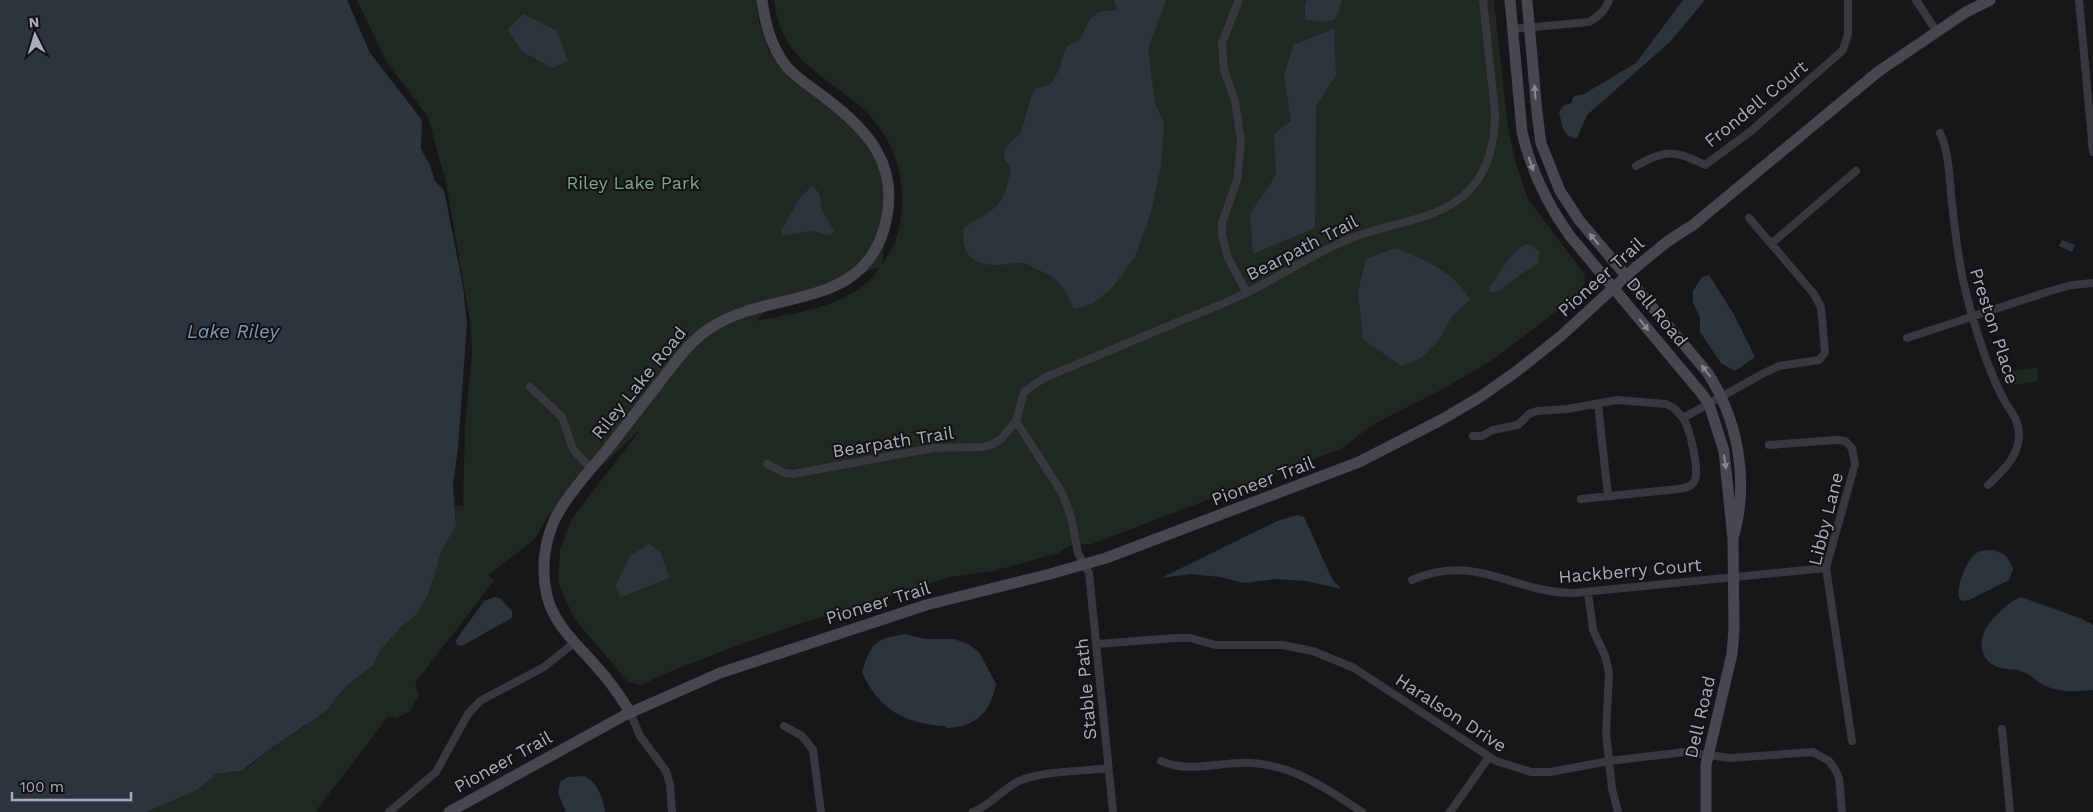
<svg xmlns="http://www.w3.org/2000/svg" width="2093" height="812" font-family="'Work Sans',sans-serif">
<rect width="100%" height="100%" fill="#171719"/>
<path fill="#1f2821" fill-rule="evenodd" d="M357 0H756L759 22 768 49 790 79 851 119 889 184 882 265C886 257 892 250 895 242 913 191 897 134 854 101 816 71 780 55 774 0H1494L1508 127 1516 163 1528 199 1585 275 1584 290 1494 359 1443 389 1372 425 1341 449 1092 544C1079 544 1068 543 1059 553L993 571 951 577 796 625 736 646 674 670 641 685 628 682 574 618 558 583 560 550 571 520 640 430 547 517 535 539 488 575 494 581 415 683 419 695 410 711 396 719 389 716 315 812H147L197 790 216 774 241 772 247 769 259 757 305 726 456 525 455 506H463L465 425 472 354 471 327 446 183 428 117 386 61ZM880 267C854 307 799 312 756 321L774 303Z
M2037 367 2038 381 2007 386 2005 372Z"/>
<path fill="#2c353e" d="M0 0H347L370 53 422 120 421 149 429 163 435 181 444 190 463 287 467 323 458 448 453 485 456 525 441 552 428 595 414 617 401 627 380 650 373 665 345 687 327 710 259 757 242 771 216 774 197 790 147 812H0Z
M1114 0H1166L1148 49 1155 103 1164 123 1161 166 1151 212 1135 257 1112 288 1092 304 1074 309C1064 286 1059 278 1036 269 1031 267 1026 263 1022 263 1014 262 1006 265 999 265 973 266 960 254 964 228 997 206 1004 210 1011 167L1004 159 1006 147 1020 134 1034 89 1050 85 1059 70 1066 47 1080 39 1090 19 1099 12 1117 10Z
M1307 0H1342L1339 11 1334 20 1320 22 1305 19V6Z
M1683 0H1705L1671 41 1587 115 1577 138C1562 139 1562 123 1559 112L1564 105 1571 103 1574 96 1584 94 1636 63Z
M523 14 557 31 568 61 552 68 523 52 507 30Z
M1334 29 1336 75 1316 106 1315 228 1253 254 1250 214 1276 175 1274 134 1291 121 1284 77 1293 45Z
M812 186C824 194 819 204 823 213 827 219 831 224 834 232L830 235 812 231 783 235 781 231 801 196Z
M2062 240 2075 245 2072 252 2059 246Z
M1527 244 1531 245 1539 251 1538 263 1496 292H1490L1489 287C1499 275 1513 248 1527 244Z
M1395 248C1423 258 1456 273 1470 300L1452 316 1439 340 1421 358 1401 366 1363 339 1358 292 1366 259Z
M1709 275 1733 313 1755 357 1735 371 1721 363 1700 332V318L1693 302V291L1702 277Z
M1297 515 1304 517 1332 579 1341 589 1306 581 1275 579 1244 583 1220 577 1190 574 1161 578 1277 521Z
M649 544 661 553 669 578 621 597 615 587 630 556Z
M1994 550C2005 553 2009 558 2013 569L2009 580 1969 600 1962 601 1959 598C1956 586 1967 558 1978 552 1983 550 1988 550 1994 550Z
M495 597 500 598 512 611V618L462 646 457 645 456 640 484 601Z
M2021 597 2082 619 2093 625V690C2076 691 2059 693 2044 685 2036 681 2030 674 2021 671 2013 668 2003 670 1995 666 1976 656 1979 634 1992 620 2001 610 2009 602 2021 597Z
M905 634 925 639H954L968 644 979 652 996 684C990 713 977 726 947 728L945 726C905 724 878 709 862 672 871 644 874 639 905 634Z
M584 776C598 782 603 798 605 812H566L558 793 560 782 568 777Z"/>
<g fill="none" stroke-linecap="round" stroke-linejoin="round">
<path stroke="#38383f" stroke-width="8" d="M1239 0 1222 43 1224 70 1235 101 1241 141 1237 180 1222 223V235L1228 258 1247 293
M1916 0 1937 32
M2079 0 2093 152
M1513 29 1589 22C1599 16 1605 11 1609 0
M1940 133C1950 154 1949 180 1952 203 1956 239 1960 274 1970 308 1978 337 1988 368 2001 394 2007 408 2020 419 2019 435 2019 457 2002 471 1988 485
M1636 166C1665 149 1676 150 1705 165L1751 131 1843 50 1848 34V0
M1771 244 1856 171
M1907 338 2050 291 2072 285 2093 283
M530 387 562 417 573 449 591 469
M1598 404 1608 496
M1473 436H1482L1493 430 1518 425 1529 414 1537 411 1567 409 1617 400 1666 404 1674 408 1683 418 1764 373 1779 366 1819 360 1825 353 1821 307 1814 294 1749 218
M1769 445 1836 440 1845 441 1852 448 1855 464 1826 568 1852 741
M767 464 785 473 793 474 933 448 981 447 991 445 1001 439 1016 421
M1581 499 1678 489C1685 488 1692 487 1695 480 1699 469 1690 428 1683 418
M1412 580C1476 552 1513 593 1574 593L1826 568
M1588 592 1593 630 1605 656 1609 673 1606 733 1612 789 1618 812
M1097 644 1175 638H1190L1216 645H1282L1313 651 1354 668 1496 761 1531 772H1550L1609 761 1685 752 1730 758 1813 752 1829 761 1835 769 1839 778 1842 812
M630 712 640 736 666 771 670 784 672 812
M784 726 802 736 813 750 821 812
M2002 729 2010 812
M1161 761C1191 774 1221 761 1252 763 1295 766 1327 789 1362 812
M389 812 436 772 468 714 480 701 544 667 574 643
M973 812C991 805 1002 789 1019 781 1046 770 1080 772 1108 768
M1113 812 1089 573 1078 553 1071 517 1062 493 1016 421 1024 392 1044 378C1087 360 1130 342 1173 324 1197 314 1222 305 1246 293 1281 276 1313 254 1349 239 1386 223 1431 222 1462 197 1487 177 1495 144 1495 113L1483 0
M1450 812 1489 757"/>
<path stroke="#46474f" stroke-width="11" d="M1510 0 1522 132C1531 171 1547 204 1570 236L1702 394 1709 404 1724 451 1733 539 1734 629 1732 654 1706 765V812
M1527 0 1537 113 1541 143 1560 191 1579 220 1707 372C1738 419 1749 480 1734 535
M630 712C620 696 609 680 596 666 577 644 554 625 547 596 541 570 544 544 554 521 564 499 590 470 606 451 624 428 642 405 659 383 675 363 690 340 712 327 772 288 866 312 886 221 899 164 867 129 824 97 812 87 797 79 787 67 771 48 765 24 762 0
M449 812 625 715 720 673 926 605 1050 574 1106 558 1359 462 1441 420 1480 397 1517 371 1561 336 1635 268 1668 241 1693 225 1879 71 1966 12 1990 0"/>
</g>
<defs><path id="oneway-solid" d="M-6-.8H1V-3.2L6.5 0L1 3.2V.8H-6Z" transform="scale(1.25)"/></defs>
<g fill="#868995">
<use href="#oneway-solid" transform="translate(1535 92) rotate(-95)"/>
<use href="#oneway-solid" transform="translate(1531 164) rotate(71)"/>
<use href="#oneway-solid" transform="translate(1594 239) rotate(-130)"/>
<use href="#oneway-solid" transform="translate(1644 325) rotate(51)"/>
<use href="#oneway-solid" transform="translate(1706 371) rotate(-128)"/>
<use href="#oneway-solid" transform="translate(1725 462) rotate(82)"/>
</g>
<g text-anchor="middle" stroke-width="4" stroke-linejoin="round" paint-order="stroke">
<g font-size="18" fill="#a9acba" stroke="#121214">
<text transform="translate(1756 104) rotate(-39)" y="6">Frondell Court</text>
<text transform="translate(1302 248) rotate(-27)" y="6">Bearpath Trail</text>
<text transform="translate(1601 277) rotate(-42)" y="6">Pioneer Trail</text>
<text transform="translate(1657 312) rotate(50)" y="6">Dell Road</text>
<text transform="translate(1994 326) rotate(72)" y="6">Preston Place</text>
<text transform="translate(639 383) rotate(-51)" y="6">Riley Lake Road</text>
<text transform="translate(893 442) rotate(-9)" y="6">Bearpath Trail</text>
<text transform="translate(1263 481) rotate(-21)" y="6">Pioneer Trail</text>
<text transform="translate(1826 519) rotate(-76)" y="6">Libby Lane</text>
<text transform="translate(1630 571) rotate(-5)" y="6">Hackberry Court</text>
<text transform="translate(878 603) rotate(-17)" y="6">Pioneer Trail</text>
<text transform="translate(1086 689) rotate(-95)" y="6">Stable Path</text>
<text transform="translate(1451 713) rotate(33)" y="6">Haralson Drive</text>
<text transform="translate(1700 717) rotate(-77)" y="6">Dell Road</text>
<text transform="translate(503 762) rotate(-29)" y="6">Pioneer Trail</text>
</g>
<g font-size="18" fill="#7fa685" stroke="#121214">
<text x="633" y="189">Riley Lake Park</text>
</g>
<g font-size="19" font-style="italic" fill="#7e97b6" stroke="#121214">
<text x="233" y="338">Lake Riley</text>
</g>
</g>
<g transform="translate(35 35) rotate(355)" stroke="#121214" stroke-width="4" paint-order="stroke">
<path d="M0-4L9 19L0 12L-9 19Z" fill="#a9acba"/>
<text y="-8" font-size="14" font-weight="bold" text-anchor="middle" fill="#a9acba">N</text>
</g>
<path d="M12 792v8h119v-8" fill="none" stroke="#a9acba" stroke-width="2.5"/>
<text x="20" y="792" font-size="15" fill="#a9acba" stroke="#121214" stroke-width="4" paint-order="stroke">100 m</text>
</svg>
